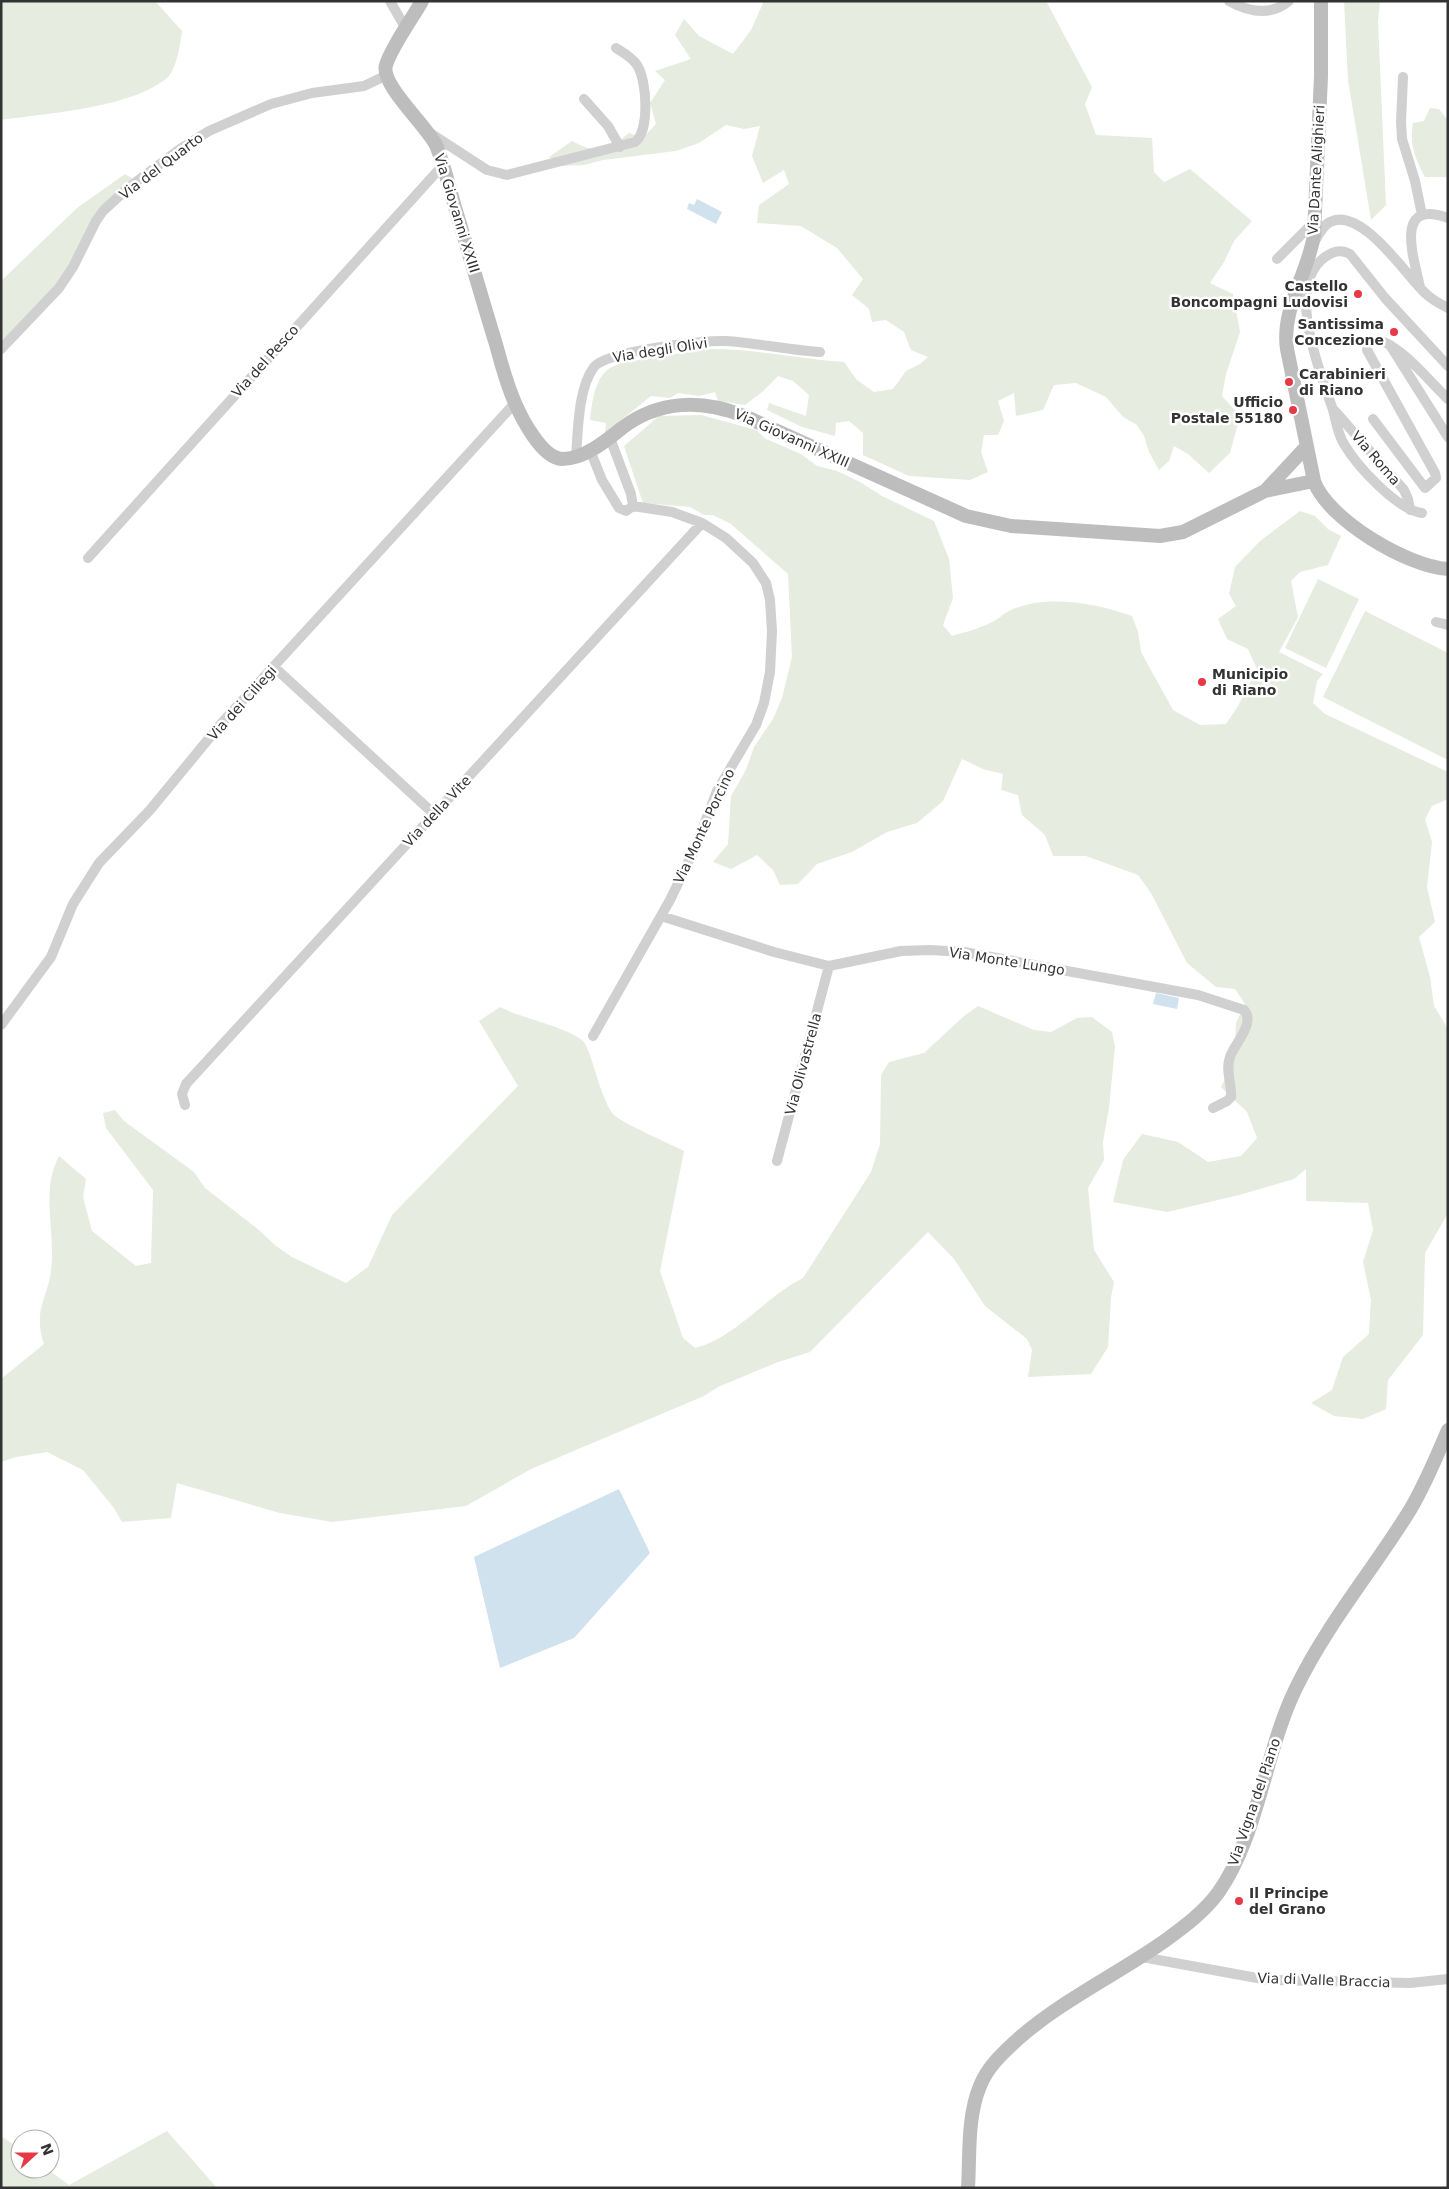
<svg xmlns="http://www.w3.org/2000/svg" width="1449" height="2189" font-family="'DejaVu Sans',sans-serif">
<rect width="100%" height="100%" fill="#fff"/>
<path fill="#e6ecdf" d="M1 1H155L182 31C180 44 177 69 167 78 131 108 48 113 1 120Z
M764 1H1046L1092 87 1085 104 1096 135 1152 138 1154 172 1164 182 1190 169 1252 221 1234 241 1224 262 1210 283 1233 294 1240 332 1226 374 1222 396 1240 416 1230 453 1209 473 1188 454 1174 446 1169 461 1159 470 1149 452 1144 436 1137 425 1123 417 1106 397 1076 383 1054 385 1043 410 1016 416 1014 393 998 401 1004 421 998 435H984L981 452 988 472 970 480 909 476 863 455V433L849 421 836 423 835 436 802 427 767 410 769 403 806 416 809 395 793 381 778 376 762 392 745 405 718 401 715 392 699 396 678 393 670 398 651 396 605 433 606 423 590 420C592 404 594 378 610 368 622 361 641 360 655 358 673 355 693 350 711 349 756 349 799 359 844 362L857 380 874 392 893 389 906 371 920 364 928 357 911 350 904 332 886 320 872 322 869 309 852 295 863 279 837 248 801 226 757 223 759 205 789 184 784 170 763 183 752 156 760 126 744 129 726 125 699 143 676 151 603 160 584 165 559 166 549 157 572 141C599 155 607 151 629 133L643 138 656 124 650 103 665 80 655 71 691 59 675 35 684 19 699 36 733 54 751 30Z
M1344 1H1380L1378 22 1386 205 1371 220 1348 80Z
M1430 108 1439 109 1446 118 1448 117V177H1425C1415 159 1409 143 1413 123L1424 121Z
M125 174 133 179 77 253 47 297 1 348V281L77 208Z
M701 415 756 430 766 439 801 454 817 466 837 471 860 482 882 496 934 521 949 559 953 598 943 625 952 636C965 632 979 629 992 622 999 619 1004 613 1011 610 1046 594 1097 603 1132 616L1138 632 1141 652 1173 710 1200 725 1226 724 1238 706 1257 669 1248 649 1227 639 1218 619 1236 606 1229 594 1235 567 1260 541 1300 511 1315 516 1328 529 1341 536 1328 565 1300 572 1291 581 1298 617 1279 652 1323 674 1317 681 1313 703 1325 714 1448 772V799L1432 806 1425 819 1432 842 1427 887 1435 922 1419 937 1430 977 1434 1006 1448 1029V1213L1425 1253 1423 1335 1388 1380 1386 1409 1363 1419 1334 1416 1311 1403 1332 1390 1343 1357 1369 1334 1371 1300 1363 1262 1373 1230 1368 1203 1306 1201V1169L1294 1179 1239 1195 1167 1212 1113 1202 1123 1160 1142 1134 1178 1142 1208 1162 1241 1156 1257 1138 1247 1112 1221 1087 1234 1061 1236 1023 1245 1004 1235 989 1216 987 1187 963 1151 893 1138 875 1086 856H1053L1045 835 1022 815 1018 795 1001 790 1003 774 983 769 962 759 943 801 917 823 887 832 852 852 817 864 798 884 780 885 773 870 757 855 731 869 713 862 728 844 731 796 746 770 754 747 773 719 782 698 792 657 788 574 731 524 713 515H704L690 507 643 503 624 446 659 416Z
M1318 579 1359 599 1326 668 1285 648Z
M1365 611 1448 653V760L1323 697Z
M978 1006 1034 1030 1051 1032 1077 1018 1092 1017 1112 1032 1115 1047 1109 1108 1103 1142 1104 1160 1088 1188 1094 1250 1114 1282 1111 1297 1108 1347 1091 1374 1028 1377 1032 1350 1027 1339 985 1306 954 1259 928 1232 810 1352 778 1362 718 1387 704 1396 531 1469 466 1506 332 1522 280 1513 177 1483 171 1518 122 1522 114 1508 83 1470 47 1452 16 1457 1 1462V1379L44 1344C33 1308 47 1302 51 1270 56 1231 40 1192 59 1156L86 1179 83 1197 92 1231 136 1266 151 1263 153 1190 106 1128 103 1113 115 1110 124 1121 194 1172 205 1188 260 1231 276 1246 292 1257 346 1283 368 1267 392 1215 518 1086 479 1021 500 1007C523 1019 564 1026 582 1040 591 1047 600 1098 613 1114 619 1122 671 1144 684 1151L660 1271 683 1338 695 1348C737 1337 765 1297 803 1278L871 1172 880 1144 881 1075 889 1062 924 1053 964 1016Z
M167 2131 217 2188H1V2136L20 2149V2169H47L69 2185Z"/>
<path fill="#cfe2ee" d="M697 199 722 212 716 224 687 209 689 203 694 205Z
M1156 993 1179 998 1177 1009 1153 1004Z
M619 1489 650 1553 574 1638 500 1668 474 1557Z"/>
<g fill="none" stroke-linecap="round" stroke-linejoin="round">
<path stroke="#d0d0d0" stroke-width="10" d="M390 1 406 29
M1229 1C1249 12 1271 16 1289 1
M1403 77 1401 122 1402 139 1415 181 1422 215
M584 99 608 126 620 147
M430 133 487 170 507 175 635 142C650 131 647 80 637 65 632 57 624 53 616 48
M1314 243C1318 236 1322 226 1330 222 1361 206 1406 275 1425 293 1431 299 1440 304 1448 308
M1277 259 1315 221
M1420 287C1414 258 1393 198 1448 218
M1382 341C1407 352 1428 380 1448 399
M1390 345 1448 437
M1 349 59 288 73 267 96 221 103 211 128 188 180 149 209 131 271 104 312 93 364 86 385 76
M1367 350 1435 473 1436 478 1425 488 1373 419
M1335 411 1404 490 1408 499 1410 510
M610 438 631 494 633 506
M590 450 602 480 619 508 626 511 633 506 672 512 702 523 726 538 753 563 766 583 770 600 772 631 770 672 764 703 756 725 717 791 695 848 670 900 593 1036
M576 456C578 431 578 388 594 367 606 351 704 340 726 341 757 343 789 350 820 352
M1422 513C1396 509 1357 466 1344 444 1337 433 1336 419 1332 407 1319 369 1285 286 1325 257 1334 251 1341 249 1350 254L1385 298 1448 366
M88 558 443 165
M1436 622 1448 625
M274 667 434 814
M661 916 774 952 829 966 901 951 930 950 964 952 1198 995 1244 1010C1256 1023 1234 1044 1230 1057 1225 1070 1232 1084 1231 1097L1227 1101 1213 1108
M1 1025 51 957 73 904 99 863 150 810 220 725 515 403
M185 1105 182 1094 186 1084 702 523
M777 1161 829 966
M1142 1957 1268 1980 1410 1983 1448 1979"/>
<path stroke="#bdbdbd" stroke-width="14" d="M422 1C412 19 392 46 386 65 380 84 425 124 436 145 445 167 450 191 457 214 470 256 482 299 495 341 501 362 506 383 515 403 522 419 542 458 562 459 584 459 606 441 622 428 659 400 702 399 744 416L966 516 1011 526 1160 536 1183 532 1265 491 1314 481
M1321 1V76L1314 235C1308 274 1281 309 1287 349L1314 481C1327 519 1408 567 1448 569
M1265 491 1307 446
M968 2188C970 2155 967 2117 980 2086 988 2066 1003 2053 1018 2039 1062 2000 1118 1974 1166 1940 1185 1926 1204 1912 1218 1893 1258 1837 1265 1751 1296 1688 1327 1624 1373 1570 1410 1510 1425 1485 1436 1458 1448 1430"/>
</g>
<g fill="#e63946" stroke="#fff" stroke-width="2">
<circle cx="1358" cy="294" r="5"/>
<circle cx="1394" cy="332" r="5"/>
<circle cx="1289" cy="382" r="5"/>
<circle cx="1293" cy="410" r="5"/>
<circle cx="1202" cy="682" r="5"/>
<circle cx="1239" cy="1901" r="5"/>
</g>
<g text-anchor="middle" stroke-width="5" stroke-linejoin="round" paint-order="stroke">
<g font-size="14" fill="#333" stroke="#fff">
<text transform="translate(161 166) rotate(-37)" y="5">Via del Quarto</text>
<text transform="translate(1316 170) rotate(-87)" y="5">Via Dante Alighieri</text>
<text transform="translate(457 213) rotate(73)" y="5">Via Giovanni XXIII</text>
<text transform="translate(660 350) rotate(-9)" y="5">Via degli Olivi</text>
<text transform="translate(265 361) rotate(-48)" y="5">Via del Pesco</text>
<text transform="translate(792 438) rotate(24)" y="5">Via Giovanni XXIII</text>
<text transform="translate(1376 458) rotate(49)" y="5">Via Roma</text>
<text transform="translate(242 703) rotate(-48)" y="5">Via dei Ciliegi</text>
<text transform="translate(437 811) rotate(-47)" y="5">Via della Vite</text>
<text transform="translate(704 826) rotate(-65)" y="5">Via Monte Porcino</text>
<text transform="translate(1007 961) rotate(9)" y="5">Via Monte Lungo</text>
<text transform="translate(803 1064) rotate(-75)" y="5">Via Olivastrella</text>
<text transform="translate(1254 1802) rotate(-71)" y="5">Via Vigna del Piano</text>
<text transform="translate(1324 1980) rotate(2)" y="5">Via di Valle Braccia</text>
</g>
<g font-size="14" font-weight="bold" fill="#333" stroke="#fff" text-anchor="end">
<text x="1348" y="291">Castello<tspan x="1348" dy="16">Boncompagni Ludovisi</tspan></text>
<text x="1384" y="329">Santissima<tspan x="1384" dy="16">Concezione</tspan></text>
<text x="1299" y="379" text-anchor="start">Carabinieri<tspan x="1299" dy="16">di Riano</tspan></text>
<text x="1283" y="407">Ufficio<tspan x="1283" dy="16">Postale 55180</tspan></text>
<text x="1212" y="679" text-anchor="start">Municipio<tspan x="1212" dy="16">di Riano</tspan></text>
<text x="1249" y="1898" text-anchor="start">Il Principe<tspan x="1249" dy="16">del Grano</tspan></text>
</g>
</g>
<rect width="1449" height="2189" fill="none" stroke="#333333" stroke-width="5"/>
<g transform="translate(35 2154) rotate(69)"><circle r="24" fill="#ffffff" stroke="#adadad"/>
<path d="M0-4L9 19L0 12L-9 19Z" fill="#e63946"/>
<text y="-8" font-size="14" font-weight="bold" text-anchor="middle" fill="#333333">N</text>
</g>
</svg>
